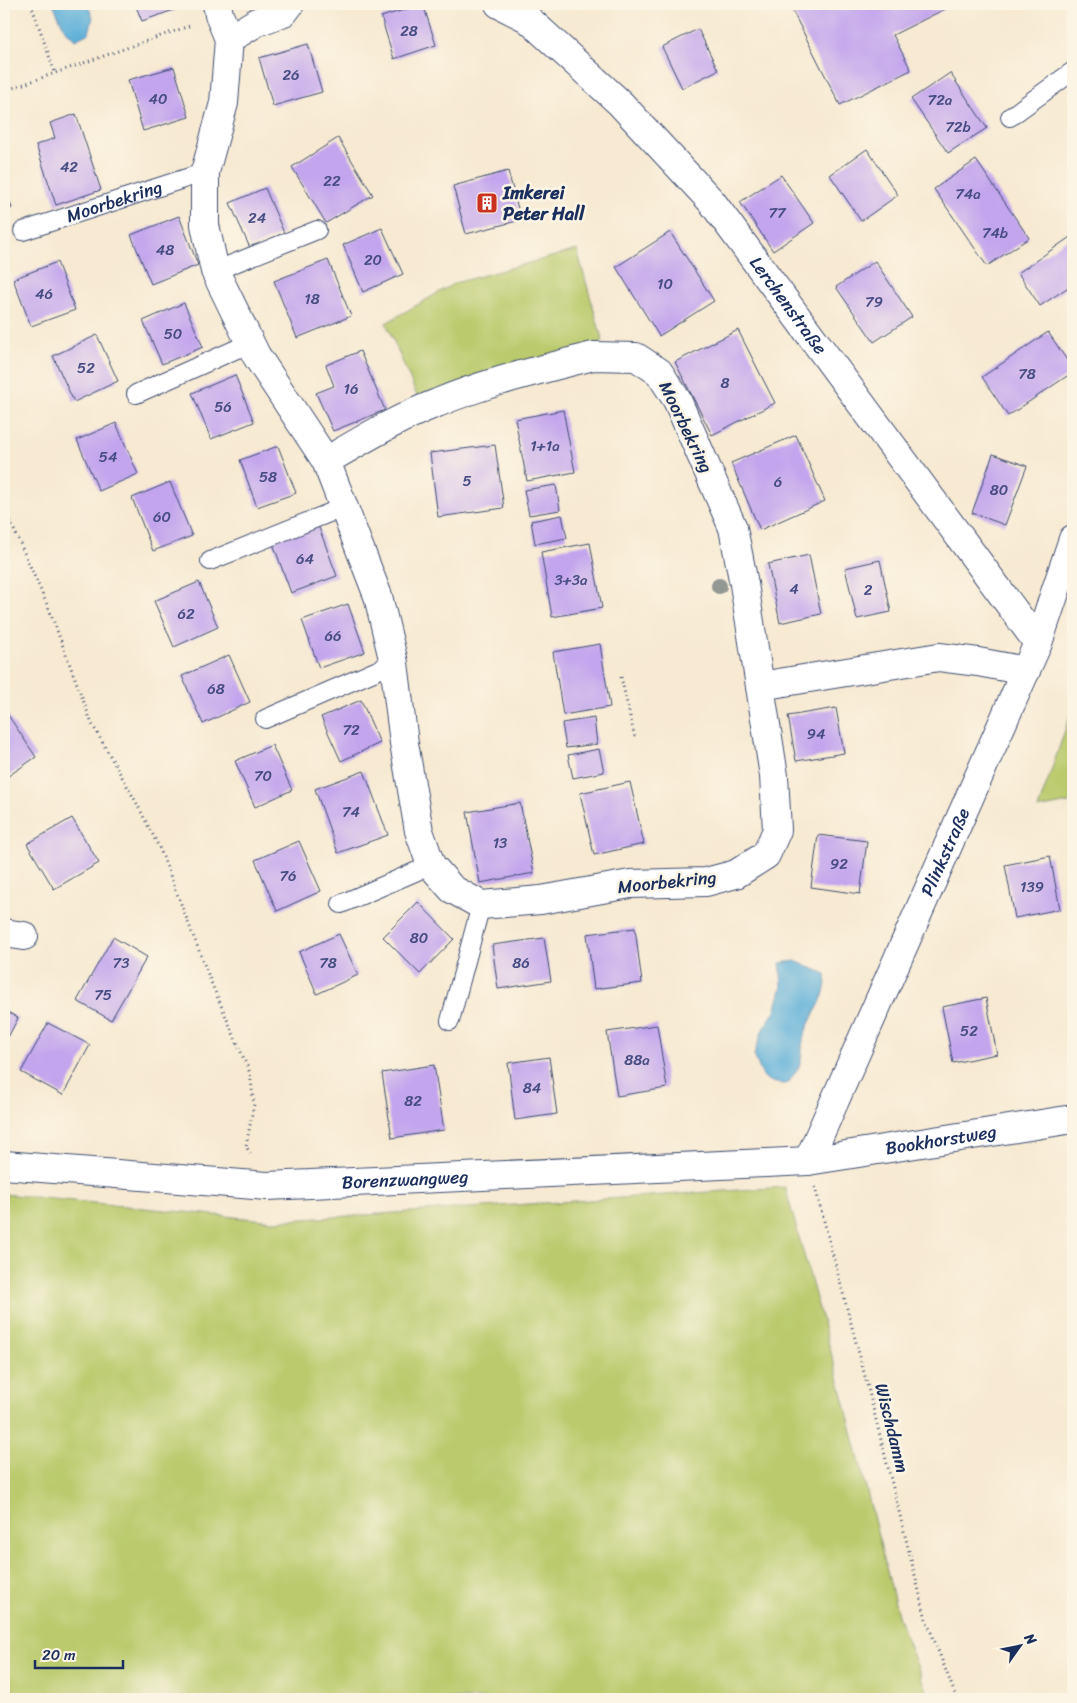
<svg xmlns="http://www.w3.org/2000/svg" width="1077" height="1703" font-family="Sriracha,sans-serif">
<rect width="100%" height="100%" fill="#fcf5e5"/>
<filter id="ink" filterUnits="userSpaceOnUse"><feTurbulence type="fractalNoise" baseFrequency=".02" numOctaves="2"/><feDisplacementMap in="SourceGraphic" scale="10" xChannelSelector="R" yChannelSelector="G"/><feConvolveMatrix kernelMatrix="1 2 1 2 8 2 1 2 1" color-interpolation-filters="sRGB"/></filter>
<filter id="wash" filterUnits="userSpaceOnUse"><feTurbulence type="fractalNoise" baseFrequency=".0096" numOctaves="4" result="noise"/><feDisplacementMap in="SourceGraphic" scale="20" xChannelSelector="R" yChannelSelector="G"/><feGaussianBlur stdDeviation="1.12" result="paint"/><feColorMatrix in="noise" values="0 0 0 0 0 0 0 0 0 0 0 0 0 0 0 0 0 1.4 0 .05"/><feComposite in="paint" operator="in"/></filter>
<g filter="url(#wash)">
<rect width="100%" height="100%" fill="#f7e9d2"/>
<path fill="#baca6c" stroke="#6a7c65" d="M577 250 603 342 454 389 420 403 386 323 455 283Z
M1073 707V802L1038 809Z
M785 1187 841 1388 899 1619 930 1699H4V1194L274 1221Z"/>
<path fill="#5eb0d9" stroke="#3c709c" d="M53 4H87L93 17 89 33 75 40 65 30Z
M795 961 826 974C828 1001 809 1015 803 1040 801 1048 803 1056 800 1064 798 1070 791 1078 787 1084 762 1083 763 1077 754 1055L762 1031 775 1011 782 986 780 963Z"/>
<g id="blocks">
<path fill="#c3a5ed" d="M135 4H191L142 21Z
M423 4 436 45 394 59 381 17Z
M789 4H955L893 35 911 70 840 105Z
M698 29 718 70 682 88 662 47Z
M308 44 322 92 273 106 259 58Z
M174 67 189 117 143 131 128 80Z
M950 73 987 128 948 153 911 99Z
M76 114 101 190 56 205 36 145 55 138 50 123Z
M338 138 373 195 326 223 292 167Z
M867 149 898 195 861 221 830 175Z
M976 160 1029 238 987 266 934 189Z
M508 171 521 220 466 234 453 186Z
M781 175 814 223 773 251 740 202Z
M4 186 12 208 4 211Z
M265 188 284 233 250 248 230 203Z
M179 216 198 265 151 284 131 235Z
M382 228 403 274 363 292 343 245Z
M670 232 714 301 659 336 616 267Z
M1073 235V284L1040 306 1018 273Z
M328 260 351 316 297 338 274 281Z
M875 261 912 317 874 342 836 287Z
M57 262 75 310 31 326 13 279Z
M184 303 203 347 162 364 143 321Z
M738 330 775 403 712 435 675 362Z
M1048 332 1073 369V372L1008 416 982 377Z
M97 335 118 381 74 402 53 356Z
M360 351 385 410 333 431 316 393 334 386 326 365Z
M235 375 254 422 211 439 192 393Z
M563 410 575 472 527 481 515 419Z
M116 423 138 474 99 491 77 440Z
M796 435 825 501 760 530 731 463Z
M495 445 504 508 438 517 430 453Z
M278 446 296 493 257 507 240 460Z
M993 454 1027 466 1005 525 972 513Z
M170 482 192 536 153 551 132 498Z
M556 485 560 510 529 515 524 490Z
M562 515 567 538 535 544 531 521Z
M318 525 337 576 291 593 272 541Z
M590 543 602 608 552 617 541 552Z
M809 555 821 614 780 623 768 564Z
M880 560 891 612 857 619 845 568Z
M199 582 218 627 174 647 154 601Z
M348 604 365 652 319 668 302 620Z
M600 644 610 707 563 715 553 652Z
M229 655 250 702 203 724 182 676Z
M361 700 380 743 341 761 321 717Z
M836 708 844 753 796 761 788 716Z
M4 709 36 757 4 779Z
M594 718 597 744 566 748 562 723Z
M272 745 292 790 255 807 235 761Z
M599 749 604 772 573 778 568 755Z
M364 771 388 835 338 853 315 789Z
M630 782 644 844 594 855 580 793Z
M520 803 534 873 480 883 467 812Z
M72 818 99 863 54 889 27 844Z
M818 835 867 841 860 894 811 887Z
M299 841 321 891 277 911 255 860Z
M1050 856 1060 909 1015 918 1005 865Z
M418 902 454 939 420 974 383 937Z
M635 928 642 983 594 989 587 934Z
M339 934 358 975 317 994 299 952Z
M113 937 147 957 111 1020 77 1001Z
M544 938 551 981 498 989 492 945Z
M986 998 997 1054 953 1063 942 1007Z
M4 1010 18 1018 4 1045Z
M48 1023 90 1045 63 1095 21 1072Z
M657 1025 667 1088 617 1096 607 1032Z
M549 1057 557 1114 515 1120 508 1063Z
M434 1065 444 1130 392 1138 382 1073Z"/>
</g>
</g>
<g filter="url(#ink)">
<use href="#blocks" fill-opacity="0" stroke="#3c4b6f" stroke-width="1"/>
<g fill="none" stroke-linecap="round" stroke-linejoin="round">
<g stroke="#3c4b6f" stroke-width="20">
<g id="lane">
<path d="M1010 117 1073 71"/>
<path id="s1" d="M23 231 205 172"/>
<path d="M215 271 317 230"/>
<path d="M136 394 250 343"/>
<path d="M210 561 344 507"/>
<path d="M265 719 394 663"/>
<path d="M341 904 431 865"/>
<path d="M450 1021 481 905"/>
</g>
</g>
<g stroke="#3c4b6f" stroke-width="30">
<g id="street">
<path d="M217 4 219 15 229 39 224 103 205 172V225L215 271 256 355 326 461"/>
<path id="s2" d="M499 4 527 18 620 103 712 202 1038 643"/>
<path d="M229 39 257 22 284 12 290 4"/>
<path d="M593 356 636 357 659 372 677 400 733 528 744 584 774 776 777 830 766 855 736 874 706 882 630 884 541 900 481 905 452 889 431 865 419 831 404 743 394 663 378 596 326 461C362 440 398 418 437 403 487 382 540 370 593 356Z"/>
<path d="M760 686 939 657 978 662 1026 671"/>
<path d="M4 933 24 936"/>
<path id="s3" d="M808 1161 1038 643 1073 539"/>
<path id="s4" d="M4 1165 267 1186 808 1161 1073 1119"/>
</g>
</g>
<path stroke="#3c4b6f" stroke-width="3" stroke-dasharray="1 4" stroke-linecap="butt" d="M31 4 55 73
M4 91 192 25
M4 507 49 609 92 724 135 800 160 849 211 982 250 1073 254 1104 246 1146 252 1157
M621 677 635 738
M815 1187 867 1384 926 1619 957 1699"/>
<use href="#lane" stroke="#fff" stroke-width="18"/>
<use href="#street" stroke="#fff" stroke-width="28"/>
</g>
<circle fill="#949894" cx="719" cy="586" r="8"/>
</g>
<defs>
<g id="building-square" transform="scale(1.125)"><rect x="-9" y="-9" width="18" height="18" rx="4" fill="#c8321e" stroke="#fcf5e5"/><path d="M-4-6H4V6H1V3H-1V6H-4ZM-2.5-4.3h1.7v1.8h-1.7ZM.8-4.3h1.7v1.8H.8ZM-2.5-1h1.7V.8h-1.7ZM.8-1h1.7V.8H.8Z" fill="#fff"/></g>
</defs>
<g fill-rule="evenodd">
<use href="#building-square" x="487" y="203"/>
</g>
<g text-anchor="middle" stroke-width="5" stroke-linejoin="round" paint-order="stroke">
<g font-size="15" fill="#454c82">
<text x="409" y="36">28</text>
<text x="291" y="80">26</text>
<text x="158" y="104">40</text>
<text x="940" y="105">72a</text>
<text x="958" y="132">72b</text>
<text x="69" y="172">42</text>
<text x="332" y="186">22</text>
<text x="968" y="199">74a</text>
<text x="777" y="218">77</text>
<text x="257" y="223">24</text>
<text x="995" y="238">74b</text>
<text x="165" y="255">48</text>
<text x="373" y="265">20</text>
<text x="665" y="289">10</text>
<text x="44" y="299">46</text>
<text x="312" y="304">18</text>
<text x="874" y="307">79</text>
<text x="173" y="339">50</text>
<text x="86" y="373">52</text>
<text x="1027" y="379">78</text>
<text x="725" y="388">8</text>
<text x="351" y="394">16</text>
<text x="223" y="412">56</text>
<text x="545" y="451">1+1a</text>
<text x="108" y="462">54</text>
<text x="268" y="482">58</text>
<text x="467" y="486">5</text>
<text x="778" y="487">6</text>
<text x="999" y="495">80</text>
<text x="162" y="522">60</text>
<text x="305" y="564">64</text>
<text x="571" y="585">3+3a</text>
<text x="794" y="594">4</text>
<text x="868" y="595">2</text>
<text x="186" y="619">62</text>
<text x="333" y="641">66</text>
<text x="216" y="694">68</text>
<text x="351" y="735">72</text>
<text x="816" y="739">94</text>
<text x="263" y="781">70</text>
<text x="351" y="817">74</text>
<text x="500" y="848">13</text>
<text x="839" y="869">92</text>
<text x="288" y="881">76</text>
<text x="1032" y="892">139</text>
<text x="419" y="943">80</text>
<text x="121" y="968">73</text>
<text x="328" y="968">78</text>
<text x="521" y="968">86</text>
<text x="103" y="1000">75</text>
<text x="969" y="1036">52</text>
<text x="637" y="1065">88a</text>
<text x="532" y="1093">84</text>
<text x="413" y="1106">82</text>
</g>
<g font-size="18" font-weight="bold" fill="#1b2f5e" stroke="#fcf5e5" text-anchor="start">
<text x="503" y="199">Imkerei<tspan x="503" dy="21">Peter Hall</tspan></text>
</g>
<g font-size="18" fill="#1b2f5e" stroke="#fcf5e5">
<text dy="6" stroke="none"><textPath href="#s1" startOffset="96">Moorbekring</textPath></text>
<text dy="6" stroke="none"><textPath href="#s2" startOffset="421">Lerchenstraße</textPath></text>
<text transform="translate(686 427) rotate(64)" y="6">Moorbekring</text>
<text dy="6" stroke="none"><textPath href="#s3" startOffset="338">Plinkstraße</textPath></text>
<text transform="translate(667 882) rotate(-6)" y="6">Moorbekring</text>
<text dy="6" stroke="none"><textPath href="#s4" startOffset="940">Bookhorstweg</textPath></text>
<text dy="6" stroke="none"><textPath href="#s4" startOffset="402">Borenzwangweg</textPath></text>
<text transform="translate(892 1428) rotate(76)" y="6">Wischdamm</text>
</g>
</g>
<rect width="1077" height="1703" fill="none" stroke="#fcf5e5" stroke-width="20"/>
<g transform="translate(1020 1646) rotate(57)" stroke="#fcf5e5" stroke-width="4" paint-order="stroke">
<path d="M0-4L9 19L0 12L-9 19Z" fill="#1b2f5e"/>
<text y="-8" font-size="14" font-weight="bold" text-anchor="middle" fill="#1b2f5e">N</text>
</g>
<path d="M35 1660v8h88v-8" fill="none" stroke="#1b2f5e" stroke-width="2.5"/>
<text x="42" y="1660" font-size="15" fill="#1b2f5e" stroke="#fcf5e5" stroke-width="4" paint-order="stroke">20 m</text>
</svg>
